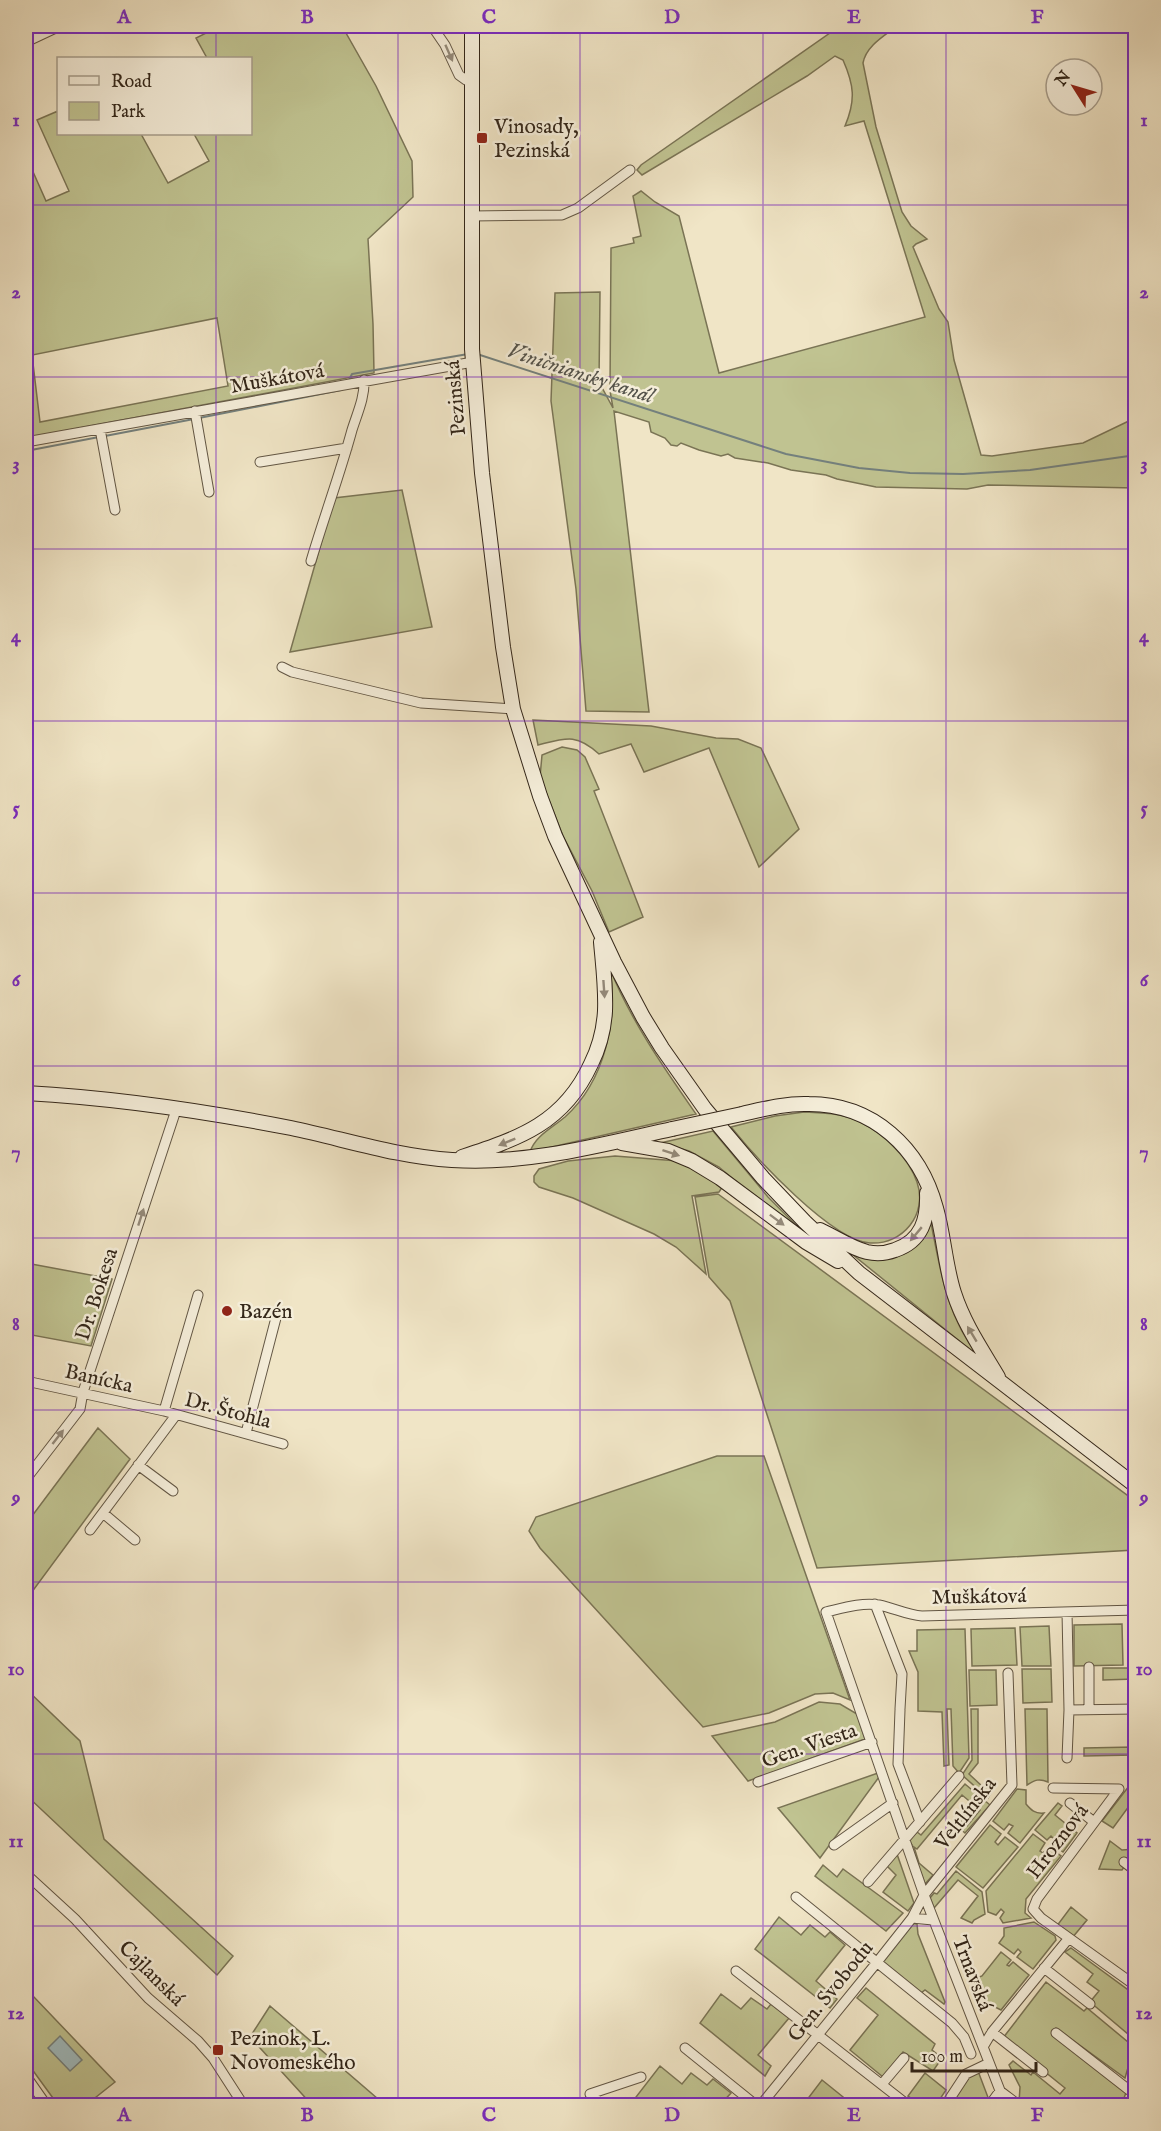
<svg xmlns="http://www.w3.org/2000/svg" width="1161" height="2131" font-family="'IM FELL English',serif">
<rect width="100%" height="100%" fill="#f0e5c6"/>
<filter id="stains"><feTurbulence type="fractalNoise" baseFrequency=".00333" numOctaves="4"/><feColorMatrix values="0 0 0 0 .2 0 0 0 0 .09 0 0 0 0 .02 0 0 0 .5 -.17"/></filter>
<radialGradient id="worn" r=".72"><stop offset=".6" stop-color="#630" stop-opacity="0"/><stop offset="1" stop-color="#630" stop-opacity=".3"/></radialGradient>
<path fill="#c0c391" stroke="#7a7455" stroke-width="1.5" fill-rule="evenodd" d="M220 26H342L376 86 412 161 413 197 368 239 373 324 374 373 26 438V156L46 201 69 191 37 120 58 111V134H141L168 183 209 161 194 134H250V58H207L196 38ZM217 318 228 386 40 422 32 355Z
M840 26H897C884 36 866 46 863 63L876 127 902 212 911 226 927 239 916 244 913 247 939 309 948 322 954 360 981 455 992 456 1083 443 1135 418V488L988 485 967 489 876 487 837 479 826 475 791 470 768 463 735 458 728 454 721 456 699 450 681 443 677 446 671 445 665 438 651 432 649 422 614 411 649 712 586 711 576 589 551 401 555 293 600 292 599 382 613 408 610 391 611 248 634 243 633 238 641 236 633 196 641 191 655 202 679 216 719 373 925 317 864 121 845 126C856 100 854 85 843 60L835 56 807 76 642 175 637 170 641 165Z
M402 490 432 627 290 652 334 498Z
M533 720 651 726 716 738 738 739 761 748 799 829 759 867 709 748 644 772 631 744 599 754C576 733 566 738 538 745Z
M562 747 577 750 585 757 599 789 594 791 643 917 609 932 592 891 563 836 540 777 542 755Z
M610 969C631 1021 664 1068 696 1114L530 1152C535 1136 552 1128 565 1117 605 1081 618 1020 610 969Z
M804 1112C824 1113 844 1113 862 1123 884 1134 909 1158 917 1182 928 1214 903 1245 870 1243 832 1241 755 1157 731 1127L775 1116Z
M713 1131 768 1197 811 1240 753 1196 719 1167 689 1151 660 1143Z
M615 1156 678 1161 723 1186 719 1192 692 1196 706 1274 676 1247 654 1234 573 1198 539 1187 534 1182V1176L539 1169 568 1161Z
M718 1194 1135 1501V1550L817 1568 730 1301 709 1277 695 1197Z
M931 1223C941 1273 946 1314 978 1356L842 1246C853 1252 864 1260 877 1260 881 1261 886 1259 891 1258 911 1253 924 1243 931 1223Z
M26 1263 112 1279 91 1346 26 1334Z
M98 1428 130 1459 26 1600V1524Z
M717 1456H764L850 1700 833 1693 815 1694 769 1713 703 1727 540 1548 529 1531 536 1517Z
M1122 1624 1123 1665 1074 1666V1625Z
M1049 1626 1051 1666H1022L1020 1627Z
M1015 1628 1017 1665 972 1666 971 1629Z
M965 1629 969 1758 959 1773 953 1766 951 1709H947L949 1765 944 1766 942 1712 918 1711V1672L909 1651H917V1630Z
M1103 1668H1135V1679L1103 1680Z
M1022 1669H1051L1052 1702 1023 1703Z
M969 1670H996L997 1705 970 1706Z
M26 1689 80 1741 104 1839 233 1956 217 1975 26 1795Z
M819 1702 840 1704 857 1714 865 1739 748 1781 712 1736 775 1722Z
M971 1709H978V1763L969 1774 983 1787 991 1780 996 1785 988 1798 962 1775 972 1760Z
M1025 1709H1047L1048 1782C1039 1778 1035 1780 1027 1785Z
M1134 1747V1755L1084 1756V1748Z
M878 1773 879 1777 820 1858 778 1808Z
M965 1784 990 1805 965 1833 956 1825 960 1820 967 1826 980 1810 962 1795 917 1849 914 1847 919 1863 933 1875 925 1884 911 1846 912 1845 909 1841 917 1832 921 1835Z
M1129 1786H1135V1798L1113 1828 1102 1821Z
M1017 1789 1026 1790V1804C1031 1810 1035 1814 1044 1813L1020 1843 1008 1833 1013 1826 1009 1824 1004 1830 993 1821Z
M1058 1803 1062 1806 1055 1815 1077 1833 1063 1852 1051 1843 1054 1839 1051 1836 1047 1840 1035 1830Z
M990 1825 1001 1834 995 1842 998 1845 1005 1837 1018 1847 983 1888 956 1867Z
M1033 1834 1045 1843 1040 1851 1043 1853 1049 1847 1061 1856 1026 1899 1025 1913 1031 1918 1003 1923 1000 1918 1004 1912 1001 1909 996 1915 988 1912 986 1891Z
M1110 1841 1122 1850 1135 1849V1852L1122 1870 1099 1869Z
M897 1854 914 1903 908 1911 883 1892 896 1875 886 1865Z
M823 1865 837 1877 843 1869 903 1913 886 1931 815 1876Z
M956 1871 982 1892 985 1914 974 1920 972 1923 961 1918 978 1896 958 1880 934 1908 930 1898 934 1893 937 1894Z
M1071 1907 1087 1920 1072 1938 1056 1927Z
M779 1917 801 1935 810 1925 825 1937 830 1932 845 1945 816 1981 837 1999 830 2008 755 1949Z
M1034 1922 1055 1936 1056 1940 1033 1969 1017 1957 1021 1952 1018 1949 1014 1954 999 1943 1004 1936V1928Z
M911 1923 917 1924 918 1934 945 2002 944 2004 925 1990 921 1993 882 1961Z
M1071 1948 1135 1995V2040L1090 2002 1099 1991 1087 1982 1093 1974 1065 1952Z
M1001 1952 1011 1960 1007 1965 1009 1966 1013 1962 1029 1975 1001 2010 987 2003 977 1978 982 1976Z
M1046 1982 1084 2011 1087 2008 1134 2047 1125 2078 1056 2028 1053 2033 1127 2090 1121 2106 1022 2105 1019 2103 1020 2087 1009 2065 1013 2061 1031 2075 1033 2072 1060 2094 1065 2088 1003 2038Z
M866 1988 935 2044 932 2050 942 2058 933 2071 903 2052 883 2077 850 2050 878 2015 857 1998Z
M721 1994 741 2009 751 1998 767 2009 771 2004 789 2018 758 2055 771 2066 765 2076 700 2023Z
M26 1995 29 1997 31 1995 34 1997 115 2082 86 2105H58L26 2061Z
M270 2006 385 2105H312L250 2037Z
M660 2066 682 2084 691 2073 707 2085 713 2079 731 2093 720 2105H647L636 2097Z
M978 2071 989 2100 985 2105 947 2106 968 2076Z
M925 2073 946 2090 936 2105H921L908 2096Z
M822 2080 853 2105H803Z"/>
<path fill="#a0bcc0" stroke="#74807d" stroke-width="1.5" d="M60 2036 82 2060 70 2071 48 2048Z"/>
<g fill="none" stroke-linecap="round" stroke-linejoin="round">
<path stroke="#74807d" stroke-width="2" d="M477 354 786 454 859 468 910 473 963 474 1030 470 1136 455
M348 382 352 374 468 354
M199 418 341 390
M105 436 194 419
M26 451 99 437"/>
<g stroke="#625644" stroke-width="11">
<path id="minor" d="M432 26 445 45 459 75 466 80 472 81
M26 42 60 26
M471 216 562 215 578 208 630 170
M195 411 209 492
M100 429 115 510
M26 442 473 362
M260 462 347 448
M311 561C324 517 340 474 352 430 357 414 365 397 364 380
M282 667 292 672 421 703 513 709
M26 1381 164 1411 283 1444
M164 1411 198 1295
M246 1433 277 1314
M138 1465 173 1491
M26 1479 80 1409 83 1392 177 1107
M103 1513 135 1540
M90 1530 176 1415
M875 1604 902 1674 900 1709
M1089 1709V1667
M900 1710 898 1764 920 1822
M1069 1710 1136 1709
M1067 1758 1069 1710 1067 1612
M758 1782 872 1742
M1053 1788 1119 1789
M1119 1789 1037 1899 1033 1909 1041 1918 1136 1986
M1070 1803 1094 1822
M834 1845 893 1803
M1124 1862 1136 1871
M26 1874 75 1919 148 1998 198 2041 213 2058 244 2106
M868 1882 959 1776
M796 1897 952 2023 964 2037 971 2054
M912 1918 933 1920
M1044 1968 1090 2004
M736 1971 904 2102
M992 2032 1043 2072
M1056 2033 1129 2090
M983 2047 992 2032 1069 1938
M685 2048 757 2106
M26 2076 47 2106
M882 2084 904 2058
M604 2106 590 2094 641 2077
M760 2106 878 1961 912 1918 924 1895 1012 1785 1008 1673
M945 2106 966 2074 989 2063
M989 2106 1000 2091 1020 2106
M1006 2106 924 1895 826 1612C843 1608 862 1602 879 1605 894 1608 907 1615 922 1616L1136 1610"/>
</g>
<g stroke="#332619" stroke-width="16">
<path id="secondary" d="M472 26V349L482 473 503 647 513 709 540 796 555 836 614 962 643 1017 662 1048 705 1109 763 1178 805 1222 859 1273 1136 1486
M26 1093C115 1098 204 1111 291 1128 344 1139 398 1157 452 1160 527 1165 600 1145 672 1129
M742 1114C764 1109 786 1103 809 1104 873 1104 920 1148 936 1208 944 1236 945 1265 954 1293 964 1324 982 1350 998 1377
M622 1143 668 1151 692 1161 720 1178 806 1242 838 1261
M462 1157C520 1138 564 1123 591 1064 599 1048 604 1028 605 1011 606 988 603 965 601 942
M820 1230C835 1237 851 1248 867 1252 876 1254 887 1253 895 1250 922 1241 928 1219 927 1193"/>
</g>
<use href="#minor" stroke="#f5eeda" stroke-width="9"/>
<use href="#secondary" stroke="#f5eeda" stroke-width="14"/>
<g stroke="#332619" stroke-width="16" stroke-linecap="butt">
<path id="secondary-bridge" d="M672 1129 742 1114"/>
</g>
<use href="#secondary-bridge" stroke="#f5eeda" stroke-width="14"/>
</g>
<defs><path id="oneway-solid" d="M-6-.8H1V-3.2L6.5 0L1 3.2V.8H-6Z" transform="scale(1.5)"/></defs>
<g fill="#948a7a">
<use href="#oneway-solid" transform="translate(449 53) rotate(66)"/>
<use href="#oneway-solid" transform="translate(604 989) rotate(86)"/>
<use href="#oneway-solid" transform="translate(507 1142) rotate(158)"/>
<use href="#oneway-solid" transform="translate(671 1153) rotate(18)"/>
<use href="#oneway-solid" transform="translate(141 1217) rotate(-72)"/>
<use href="#oneway-solid" transform="translate(777 1220) rotate(37)"/>
<use href="#oneway-solid" transform="translate(916 1234) rotate(130)"/>
<use href="#oneway-solid" transform="translate(972 1334) rotate(-121)"/>
<use href="#oneway-solid" transform="translate(58 1437) rotate(-52)"/>
</g>
<path fill="none" stroke="#7b2cbf" stroke-width="1.5" stroke-opacity="0.55" d="M216 26V58M398 26V2106M580 26V2106M763 26V2106M946 26V2106M216 134V2106M26 205H1136M26 377H1136M26 549H1136M26 721H1136M26 893H1136M26 1066H1136M26 1238H1136M26 1410H1136M26 1582H1136M26 1754H1136M26 1926H1136"/>
<g fill="#8f2418" stroke="#f5eeda" stroke-width="2">
<rect x="476" y="132" width="12" height="12" rx="3"/>
<circle cx="227" cy="1311" r="6"/>
<rect x="212" y="2044" width="12" height="12" rx="3"/>
</g>
<g text-anchor="middle" stroke-width="5" stroke-linejoin="round" paint-order="stroke">
<g font-size="21" fill="#332619" stroke="#f5eeda" text-anchor="start">
<text x="494" y="133">Vinosady,<tspan x="494" dy="24">Pezinská</tspan></text>
<text x="239" y="1318">Bazén</text>
<text x="230" y="2045">Pezinok, L.<tspan x="230" dy="24">Novomeského</tspan></text>
</g>
<g font-size="21" fill="#332619" stroke="#f5eeda">
<text transform="translate(277 378) rotate(-10)" y="7">Muškátová</text>
<text transform="translate(455 398) rotate(-95)" y="7">Pezinská</text>
<text transform="translate(96 1294) rotate(-72)" y="7">Dr. Bokesa</text>
<text transform="translate(99 1378) rotate(13)" y="7">Banícka</text>
<text transform="translate(228 1410) rotate(15)" y="7">Dr. Štohla</text>
<text transform="translate(979 1596) rotate(-1)" y="7">Muškátová</text>
<text transform="translate(809 1745) rotate(-19)" y="7">Gen. Viesta</text>
<text transform="translate(965 1813) rotate(-52)" y="7">Veltlínska</text>
<text transform="translate(1057 1841) rotate(-53)" y="7">Hroznová</text>
<text transform="translate(152 1973) rotate(45)" y="7">Cajlanská</text>
<text transform="translate(973 1973) rotate(69)" y="7">Trnavská</text>
<text transform="translate(830 1991) rotate(-51)" y="7">Gen. Svobodu</text>
</g>
<g font-size="22" font-style="italic" fill="#54534b" stroke="#f5eeda">
<text transform="translate(581 372) rotate(18)" y="8">Viničniansky kanál</text>
</g>
</g>
<rect width="1161" height="2131" fill="none" stroke="#f0e5c6" stroke-width="66"/>
<rect x="57" y="57" width="195" height="78" fill="#f5eeda" stroke="#a79e8d" stroke-width="1.5"/>
<rect x="69" y="76" width="30" height="9" fill="#f5eeda" stroke="#a79e8d" stroke-width="1.5"/>
<text x="111" y="87" font-size="18" fill="#332619">Road</text>
<rect x="69" y="102" width="30" height="18" fill="#c0c391" stroke="#a79e8d" stroke-width="1.5"/>
<text x="111" y="117" font-size="18" fill="#332619">Park</text>
<g transform="translate(1074 87) rotate(307)"><circle r="28" fill="#f5eeda" stroke="#a79e8d" stroke-width="1.5"/>
<path d="M0-4.5L10 22L0 15L-10 22Z" fill="#8f2418"/>
<text y="-9" font-size="16" font-weight="bold" text-anchor="middle" fill="#332619">N</text>
</g>
<path d="M912 2062v9h124v-9" fill="none" stroke="#332619" stroke-width="3"/>
<text x="921" y="2062" font-size="18" fill="#332619" stroke="#f5eeda" stroke-width="4.5" paint-order="stroke">100 m</text>
<rect x="33" y="33" width="1095" height="2065" fill="none" stroke="#7b2cbf" stroke-width="2"/>
<g font-size="20" text-anchor="middle" font-weight="bold" fill="#7b2cbf">
<text x="124" y="23">A</text>
<text x="307" y="23">B</text>
<text x="489" y="23">C</text>
<text x="672" y="23">D</text>
<text x="854" y="23">E</text>
<text x="1037" y="23">F</text>
<text x="16" y="126">1</text>
<text x="1144" y="126">1</text>
<text x="16" y="298">2</text>
<text x="1144" y="298">2</text>
<text x="16" y="470">3</text>
<text x="1144" y="470">3</text>
<text x="16" y="642">4</text>
<text x="1144" y="642">4</text>
<text x="16" y="814">5</text>
<text x="1144" y="814">5</text>
<text x="16" y="986">6</text>
<text x="1144" y="986">6</text>
<text x="16" y="1158">7</text>
<text x="1144" y="1158">7</text>
<text x="16" y="1330">8</text>
<text x="1144" y="1330">8</text>
<text x="16" y="1503">9</text>
<text x="1144" y="1503">9</text>
<text x="16" y="1675">10</text>
<text x="1144" y="1675">10</text>
<text x="16" y="1847">11</text>
<text x="1144" y="1847">11</text>
<text x="16" y="2019">12</text>
<text x="1144" y="2019">12</text>
<text x="124" y="2121">A</text>
<text x="307" y="2121">B</text>
<text x="489" y="2121">C</text>
<text x="672" y="2121">D</text>
<text x="854" y="2121">E</text>
<text x="1037" y="2121">F</text>
</g>
<rect width="100%" height="100%" filter="url(#stains)"/>
<rect width="100%" height="100%" fill="url(#worn)"/>
</svg>
